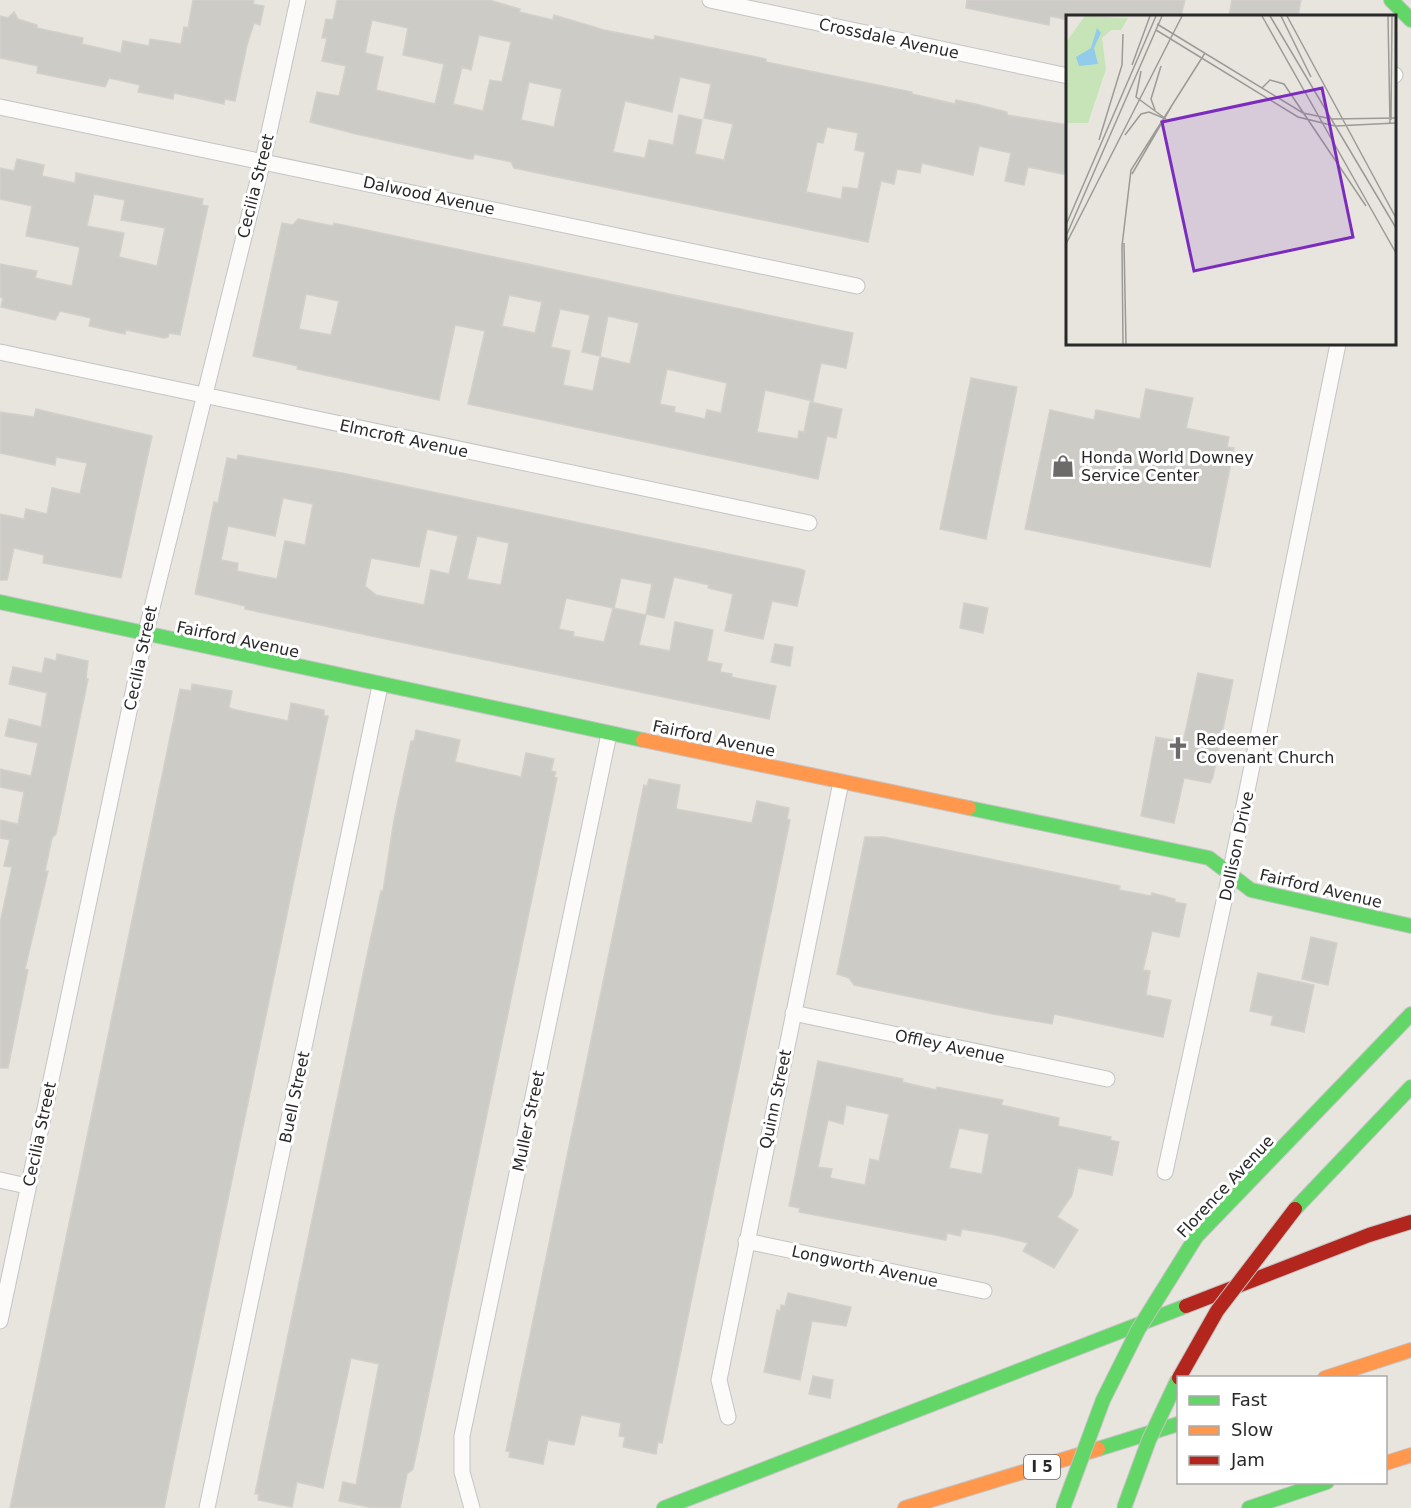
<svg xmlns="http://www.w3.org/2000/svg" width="1411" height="1508" font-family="'DejaVu Sans',sans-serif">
<rect width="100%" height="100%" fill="#e8e5df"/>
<path fill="#cdcbc6" stroke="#d3d0cb" stroke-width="1.5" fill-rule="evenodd" d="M193 0H254L253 4 264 6 260 25 254 23 247 45 235 101 225 99 224 104 174 93 173 99 138 92 140 85 109 78 105 87 37 73 38 66 0 58V16L8 18 14 12 18 19 37 25V28L83 38 82 44 121 53 123 41 149 46 150 39 181 44 184 27 188 28Z
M337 0H489L520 9 519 12 553 20 554 15 604 30 654 40 655 36 742 54 766 59V62L912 92V94L955 104 956 100 975 104 1007 112V115L1068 125V175L1028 167 1024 185 1005 181 1011 153 979 146 973 175 922 163 920 173 897 169 894 184 881 181 868 242 514 168 511 162 474 154 473 159H470L356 134 310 122 317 92 339 96 346 66 322 61 327 38H322L326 19 333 20ZM372 20 408 28 403 55 444 64 435 104 376 90 383 57 365 53ZM479 35 511 42 502 82 490 80 483 111 453 104 462 67 471 70ZM680 77 711 84 704 118 733 124 724 160 695 154 702 120 679 115 673 145 649 140 645 158 613 152 625 101 672 112ZM529 82 562 89 554 127 521 120ZM827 127 858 133 855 150 865 152 858 189 843 187 841 199 806 192 817 142 823 143Z
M967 0H1185L1181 16H1068V20L1050 16 1049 25 966 8Z
M1232 0H1301L1298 16H1229Z
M17 159 44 165 42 176 75 183 76 173 203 199 202 205 208 206 180 335 169 333 168 337 164 338 126 330 125 334 89 326 91 318 60 311 55 320 1 307 3 298 0 297V264L37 271 35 278 72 286 80 247 26 236 32 206 0 199V168L14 171ZM94 194 125 200 121 220 165 228 157 266 119 257 124 233 87 226Z
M298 219 333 226 334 223 853 333 846 368 821 363 813 401 765 390 757 432 798 439 799 431 804 432 810 402 842 409 836 438 827 436 818 479 468 404 485 331 455 325 439 400 297 369 298 366 253 356 282 223 293 225ZM306 294 339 301 331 335 299 329ZM509 295 542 302 535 333 502 326ZM560 309 590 315 582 352 600 356 608 316 639 323 630 364 600 357 593 391 563 385 570 351 551 347ZM667 369 727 383 721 413 707 410 705 419 674 412 675 407 660 404Z
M971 378 1017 387 986 539 940 529Z
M1146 389 1193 398 1186 428 1229 437 1227 447 1234 448 1210 567 1025 529 1050 410 1094 420 1096 410 1140 419Z
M36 409 152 436 121 578 43 563 44 555 14 548 7 580H0V514L24 519 26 509 47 514 52 488 80 494 87 463 56 457 55 465 0 453V412L34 417Z
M238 455 342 473 800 569 805 571 797 606 772 601 763 639 725 631 733 594 708 588 709 585 674 577 664 618 646 614 652 584 621 578 614 608 646 615 639 645 670 651 675 622 713 630 707 661 722 664 720 672 732 674 731 677 776 686 769 719 381 638 245 609V606L195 594 214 502 218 503 227 458 237 460ZM283 498 313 504 305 545 285 541 277 579 237 571 238 563 221 560 228 526 275 536ZM427 529 458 536 449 574 431 570 424 605 376 595 365 586 371 558 419 567ZM477 536 509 543 501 585 467 579ZM566 598 613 608 604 642 573 636 574 632 559 629Z
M964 603 988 608 983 633 960 628Z
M775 644 793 647 790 666 771 662Z
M57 654 88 661 86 679H88L56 834 52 838 45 871H48L25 969 28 970 8 1068H0V923L12 867 4 866 10 840 0 838V820L18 824 24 792 0 787V769L31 776 38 743 5 736 9 719 41 727 47 693 9 684 13 667 42 673 45 658 56 661Z
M1198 673 1233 680 1213 777 1210 783 1184 778 1174 823 1141 816 1156 737 1183 742Z
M192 684 232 691 229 707 232 709 288 721 291 703 324 710V716H328L164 1508H10L180 689 191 691Z
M416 730 460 740 455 762 521 777 526 753 554 759 551 771 556 772 554 777 557 778 413 1469 407 1474 400 1508H373L339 1501 343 1482 356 1485 379 1364 351 1358 323 1488 297 1482 292 1507 258 1500 259 1494H255L365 965 381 891H383L394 820 411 741H414Z
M649 779 680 785 676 809 752 823 757 801 789 808 787 819 790 820 662 1443 658 1442 656 1454 623 1447 625 1437 619 1436 621 1423 581 1415 574 1445 548 1440 543 1464 509 1457 510 1452 506 1451 636 823 644 785 647 786Z
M865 837H884L947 850 1120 886 1119 890 1151 896 1152 893 1175 899V902L1186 904 1179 937 1152 931 1143 970 1150 971 1146 995 1171 1000 1163 1037 1054 1014 1052 1024 993 1014 854 985 849 978 837 974Z
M1311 937 1337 943 1328 985 1302 979Z
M1258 973 1314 985 1304 1032 1271 1025 1273 1016 1250 1011Z
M818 1061 903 1079 902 1082 936 1090 937 1087 1003 1100 1001 1105 1059 1118 1058 1126 1111 1137 1110 1140 1119 1142 1112 1175 1078 1168 1072 1195 1057 1217 1078 1230 1054 1268 1023 1251 1028 1243 996 1235 962 1229 960 1236 947 1233 946 1240 799 1212 800 1208 789 1206ZM846 1105 889 1114 879 1161 870 1159 865 1185 830 1178 832 1169 818 1167 828 1120 843 1124ZM959 1128 989 1134 982 1174 949 1168Z
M788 1293 851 1307 846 1326 812 1321 800 1380 764 1372 777 1310 780 1311 781 1305 785 1306Z
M813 1376 833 1380 830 1398 809 1394Z"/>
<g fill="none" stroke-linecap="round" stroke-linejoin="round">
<g stroke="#c5c4c5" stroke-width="17">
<path id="street" d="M710 0 1068 76
M1394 76 1395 75
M0 107 857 286
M0 352 809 523
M793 1013 1107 1079
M1165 1172 1230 874 1338 344
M0 1180 27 1186
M746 1241 984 1291
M0 1321 145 636 263 160 298 0
M728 1417 719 1380 841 782
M207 1508 380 686
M472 1508 462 1472V1436L609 734"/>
</g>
<g stroke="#c5c4c5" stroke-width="16">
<path id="fast" d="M1391 0 1411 20
M0 602 643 740
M969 808 1209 858 1251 890 1411 926
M1295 1209 1411 1087
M1196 1237 1411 1014
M1098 1449 1178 1424
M664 1508 1186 1306
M1249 1508 1327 1482"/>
</g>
<g stroke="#c5c4c5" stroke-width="16">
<path id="slow" d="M643 740 969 808
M1325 1378 1411 1350
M1386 1463 1411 1455
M905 1508 1098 1449"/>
</g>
<g stroke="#c5c4c5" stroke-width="16">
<path id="jam" d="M1186 1306 1369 1235 1411 1222"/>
</g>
<use href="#street" stroke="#fcfbfa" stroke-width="15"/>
<use href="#fast" stroke="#63d668" stroke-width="14"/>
<use href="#slow" stroke="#ff974d" stroke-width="14"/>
<use href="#jam" stroke="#b3261e" stroke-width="14"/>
<g stroke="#c4c3c1" stroke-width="16" stroke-linecap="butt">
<path id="fast-bridge" d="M1063 1508 1103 1400 1138 1330 1196 1237
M1124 1508 1149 1440 1178 1379"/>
</g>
<g stroke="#c4c3c1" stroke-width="16" stroke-linecap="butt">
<path id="jam-bridge" d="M1179 1378 1217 1311 1295 1209"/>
</g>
<use href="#fast-bridge" stroke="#63d668" stroke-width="14"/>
<use href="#jam-bridge" stroke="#b3261e" stroke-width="14"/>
</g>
<defs>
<g id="shop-bare" transform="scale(1.8)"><path d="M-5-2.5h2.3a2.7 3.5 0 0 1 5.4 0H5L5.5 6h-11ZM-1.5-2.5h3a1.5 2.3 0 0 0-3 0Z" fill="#6c6b69" stroke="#fff" stroke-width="2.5" paint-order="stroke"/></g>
<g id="church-bare" transform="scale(1.8)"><path d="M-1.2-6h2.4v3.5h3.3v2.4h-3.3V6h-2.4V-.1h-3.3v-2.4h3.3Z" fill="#6c6b69" stroke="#fff" stroke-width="2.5" paint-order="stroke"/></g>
</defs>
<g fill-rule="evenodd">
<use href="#shop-bare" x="1063" y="466"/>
<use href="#church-bare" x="1178" y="748"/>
</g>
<g text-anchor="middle" stroke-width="6" stroke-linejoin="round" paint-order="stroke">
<rect fill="#fff" stroke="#696969" stroke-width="1.5" x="1024" y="1455" width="36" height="24" rx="4.5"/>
<g font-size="15" font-weight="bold" fill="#292929">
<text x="1042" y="1472">I 5</text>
</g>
<g font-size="16" fill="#292929" stroke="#fff">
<text transform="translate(889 38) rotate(12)" y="6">Crossdale Avenue</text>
<text transform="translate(255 186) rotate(-76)" y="6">Cecilia Street</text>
<text transform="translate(429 195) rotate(12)" y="6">Dalwood Avenue</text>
<text transform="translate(404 438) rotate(12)" y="6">Elmcroft Avenue</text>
<text transform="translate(238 639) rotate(12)" y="6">Fairford Avenue</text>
<text transform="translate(140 658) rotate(-78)" y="6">Cecilia Street</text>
<text transform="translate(714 738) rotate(12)" y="6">Fairford Avenue</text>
<text transform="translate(1236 846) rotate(-78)" y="6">Dollison Drive</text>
<text transform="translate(1321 888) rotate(13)" y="6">Fairford Avenue</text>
<text transform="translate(950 1046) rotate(12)" y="6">Offley Avenue</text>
<text transform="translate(294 1097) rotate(-78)" y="6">Buell Street</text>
<text transform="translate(775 1099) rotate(-78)" y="6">Quinn Street</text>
<text transform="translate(528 1121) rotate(-78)" y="6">Muller Street</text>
<text transform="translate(39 1134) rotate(-78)" y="6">Cecilia Street</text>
<text transform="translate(1225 1186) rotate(-47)" y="6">Florence Avenue</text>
<text transform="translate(865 1266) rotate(12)" y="6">Longworth Avenue</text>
</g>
<g font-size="16" fill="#292929" stroke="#fff" text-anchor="start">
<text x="1081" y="463">Honda World Downey<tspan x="1081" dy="18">Service Center</tspan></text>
<text x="1196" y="745">Redeemer<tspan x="1196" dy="18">Covenant Church</tspan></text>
</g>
</g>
<g transform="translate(1066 15)">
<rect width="330" height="330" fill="#e8e5df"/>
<path d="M19 1 62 3 55 15H45L36 23 40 54 22 108H0V27Z" fill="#c6e4b7"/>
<path d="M31 13 35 18 28 33 32 49 13 51 10 42 25 33Z" fill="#92ccea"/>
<path fill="none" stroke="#9c9a96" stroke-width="1.5" d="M196 1 330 238M204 1 330 213M215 1 245 62M221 1 330 203M322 1 324 109M91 9 237 98 266 104 330 103M90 15 232 102 269 111 330 108M66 50 84 1M196 73 204 65 218 69 300 191M89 95 85 84 95 51M325 105 326 1M59 120 75 99 83 97 100 104 70 82 75 56M33 125 56 50 57 19M66 159 105 92M0 210 90 1M1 219 96 1M58 228 60 329M0 229 116 1M57 329 56 231 65 155 139 38"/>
<path fill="#7b2cbf" fill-opacity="0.15" stroke="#7b2cbf" stroke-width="3" d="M256 73 287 222 128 256 96 107Z"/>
<rect width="330" height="330" fill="none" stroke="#292929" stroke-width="3"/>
</g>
<rect x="1177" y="1376" width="210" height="108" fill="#ffffff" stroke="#a9a9a9" stroke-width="1.5"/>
<rect x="1189" y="1396" width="30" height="9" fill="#63d668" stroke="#a9a9a9" stroke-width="1.5"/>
<text x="1231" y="1406" font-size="18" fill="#292929">Fast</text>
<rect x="1189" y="1426" width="30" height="9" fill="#ff974d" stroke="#a9a9a9" stroke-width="1.5"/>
<text x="1231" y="1436" font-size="18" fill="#292929">Slow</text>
<rect x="1189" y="1456" width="30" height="9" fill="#b3261e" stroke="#a9a9a9" stroke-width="1.5"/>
<text x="1231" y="1466" font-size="18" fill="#292929">Jam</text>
</svg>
